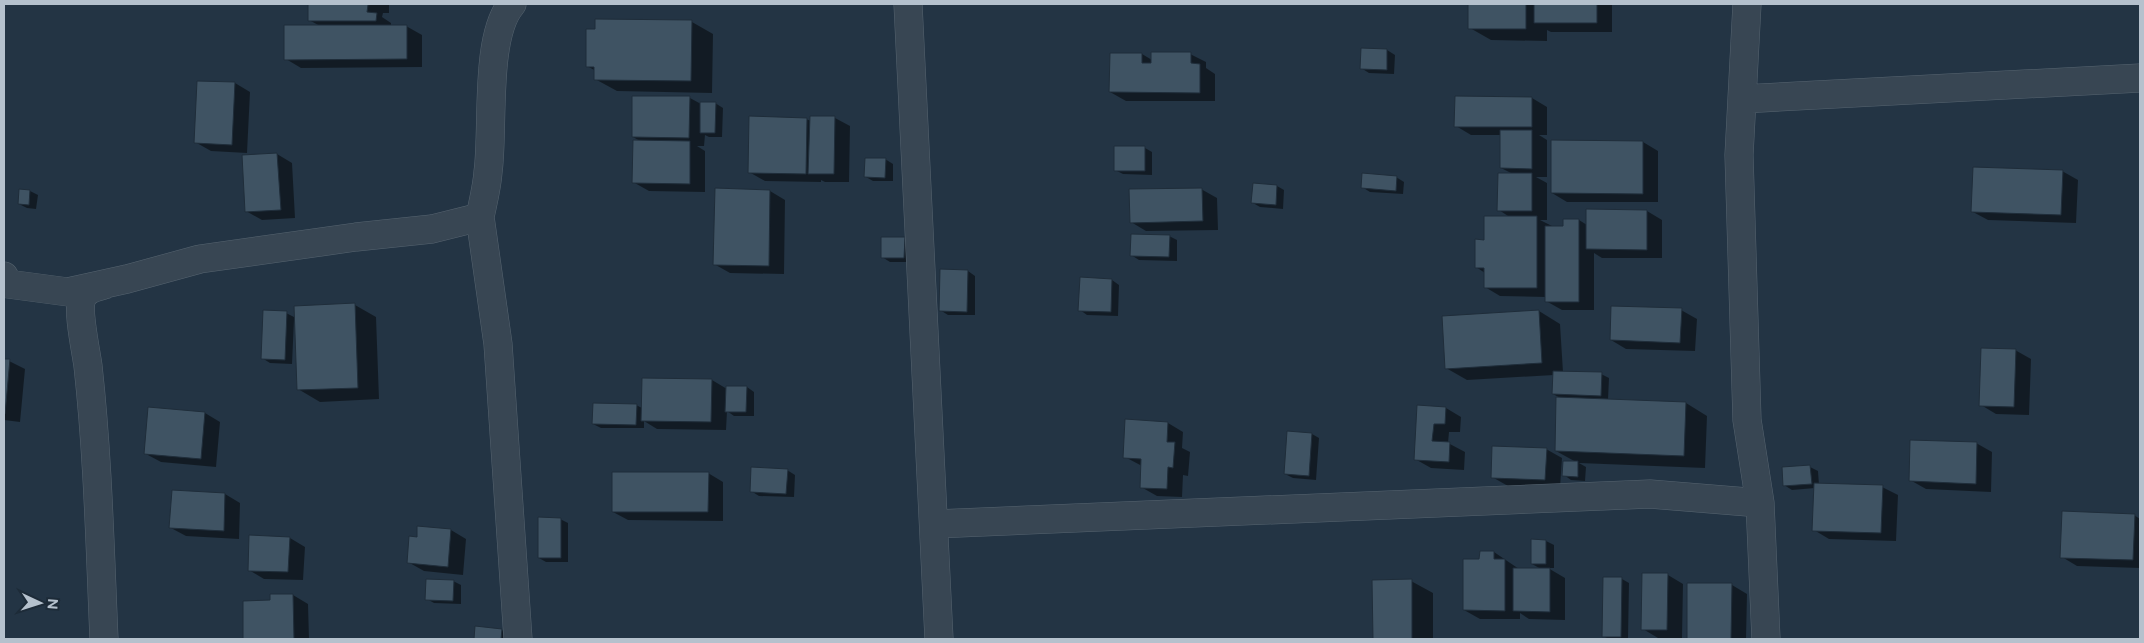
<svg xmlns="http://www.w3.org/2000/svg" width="2144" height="643" font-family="Figtree,sans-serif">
<rect width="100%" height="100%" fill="#233444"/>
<path fill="#0007" d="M309 4H389V13H383L382 17 391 23V26H406L422 35V67L301 68 286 59 320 26 309 20Z
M1470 4H1612V32H1551L1547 30V41L1491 40 1470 28Z
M692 22 713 34 712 93 617 91 595 79 596 71 587 66Z
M1362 49 1387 50 1395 55 1394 74 1369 73 1361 68Z
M1142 54 1152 60 1190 54 1206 62V68L1215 74V101H1126L1110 92Z
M199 82 235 83 250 92 247 153 211 151 195 142Z
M690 98 701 104 715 103 723 108 722 137H709L705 135 704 146H697L705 151V192L649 191 633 182 640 141 633 137Z
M1532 98 1547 107V135H1539L1547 140V177H1536L1547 183V220H1540L1552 226 1564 227 1579 220 1587 225 1647 211 1662 220V258H1602L1594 253V310H1562L1546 301V297L1500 296 1485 287V273L1476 267 1486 241 1511 218 1499 210 1513 174 1501 168 1502 135H1471L1456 126Z
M835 118 850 126 849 182H825L821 180V182L765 181 749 172 806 119 811 121Z
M1643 142 1658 151V202H1567L1552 193Z
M1145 148 1152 152V175L1123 174 1115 170Z
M277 154 292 163 295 218 262 220 246 211Z
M885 159 893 164V181H873L866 177Z
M2062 171 2078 180 2076 223 1988 220 1973 212Z
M1396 177 1404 182 1403 194 1370 192 1362 187Z
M1277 186 1284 190 1283 209 1260 207 1253 203Z
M1201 189 1217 198 1218 230 1146 231 1131 222Z
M20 190 30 191 38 195 36 209 27 208 19 204Z
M770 191 785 200 784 274 730 273 714 264Z
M1169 236 1177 240V261L1139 260 1131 255Z
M904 238 912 243V262H890L882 257Z
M968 271 975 276V315H948L940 310Z
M1112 280 1119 285 1118 316 1087 315 1080 310Z
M355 305 376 317 379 399 320 402 298 389 296 320H294L292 364 270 363 262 358 286 313 296 318Z
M1681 310 1697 319 1695 351 1626 349 1611 340Z
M1539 311 1560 324 1563 372 1601 374 1609 378 1608 400 1686 403 1707 416 1705 468 1579 463 1586 467 1585 481 1571 480 1564 475 1576 462 1556 451 1562 399 1553 394 1554 375 1467 380 1446 368Z
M2015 350 2031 359 2029 415 1996 414 1981 405Z
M4 360 9 361 25 369 20 422 4 420Z
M712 380 727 389 747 387 754 392V416H734L727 411 726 430 657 429 644 421V428H601L593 424 636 405 642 408Z
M1418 406 1446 408 1461 417 1460 432H1449L1448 443 1465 452 1464 470 1431 468 1415 459Z
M205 413 220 422 216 467 161 462 146 454Z
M1168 423 1183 432 1182 448 1190 452 1188 476 1183 475 1182 497 1157 496 1141 487 1142 466 1125 457Z
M1312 434 1319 438 1316 480 1293 478 1285 474Z
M1976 443 1992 452 1991 492 1926 489 1910 480Z
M1546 449 1562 458 1560 488 1508 486 1492 477Z
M1810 467 1818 471 1819 485 1882 487 1898 495 1896 541 1829 539 1814 530 1815 488 1792 490 1784 485Z
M787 470 795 475 794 497 759 496 751 491Z
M708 473 723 482V521L628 520 613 512Z
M173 492 225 494 240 503 239 539 186 536 171 528Z
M2134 515 2140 519V568L2077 566 2062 557Z
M560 519 568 523V562H546L539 558Z
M418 528 451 530 466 539 463 575 424 571 408 562 418 539Z
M290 538 305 547 303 580 264 579 249 570Z
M1546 541 1554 545V568H1548L1565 578V620L1529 619 1520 613V619H1480L1464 610 1480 560 1494 552 1519 569H1541L1532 564Z
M1668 575 1683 584 1682 638H1658L1643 629Z
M1622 579 1629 583 1628 639H1609L1603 636Z
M453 581 461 585V604L434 603 427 599Z
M1374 581H1411L1433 593V639H1374Z
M1688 584 1732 585 1747 594 1746 639H1688Z
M293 595 308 604 309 639H244V602H271V596Z
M476 628 502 630 517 639H475Z"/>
<path fill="#3f5363" stroke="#1f2d3a" d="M308 4H374L368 5 367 12 377 13 376 21H308Z
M1468 4H1526V29H1468Z
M1534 4H1597V23H1534Z
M595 19 692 20 691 81 594 80V67H586V29H595Z
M284 25H407V59L284 60Z
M1361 48 1387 49V70L1360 69Z
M1151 52H1191V63L1200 64V93L1109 92 1110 53H1142V63H1151Z
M197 81 235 82 232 145 194 143Z
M632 96H690L689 138 632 137Z
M1455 96 1532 97V127H1454Z
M700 102H716L715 133H700Z
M749 116 807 118 806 174 748 173Z
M810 116H835L834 174H808Z
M1500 130H1532V169L1500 168Z
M633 140 690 141V184L632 183Z
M1551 140 1643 141V194L1551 193Z
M1114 146H1145V171H1114Z
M277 153 281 210 245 212 242 155Z
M865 158H886L885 178 864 177Z
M1973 167 2063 170 2061 215 1971 212Z
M1362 173 1397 176 1396 191 1361 188Z
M1498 173H1532V211H1497Z
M1253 183 1277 185 1276 205 1251 203Z
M715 188 770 190 769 266 713 265Z
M1202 188 1203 221 1130 223 1129 189Z
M19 189 30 190 29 205 18 204Z
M1586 209 1647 210V250L1586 249Z
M1484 216H1537V288H1484V268H1475V239L1484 240Z
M1563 219H1579V302H1545V226H1563Z
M1131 234 1170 235 1169 257 1130 256Z
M881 237H905L904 258H881Z
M940 269 968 270 967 312 939 311Z
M1080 277 1112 279 1111 312 1078 311Z
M355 303 358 388 297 390 294 306Z
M1611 306 1682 308 1680 343 1610 340Z
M263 310 287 311 285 360 261 359Z
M1539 310 1542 363 1445 369 1442 316Z
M1981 348 2016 349 2014 407 1979 406Z
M4 359H10L5 414H4Z
M1553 371 1602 372 1601 396 1552 394Z
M642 378 712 379 711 422 641 421Z
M726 386H747L746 412H725Z
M1556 397 1686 402 1684 456 1555 451Z
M593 403 637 404 636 425 592 424Z
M1417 405 1446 407 1445 424H1434L1432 441 1450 442 1449 462 1414 460Z
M148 407 205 412 201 459 144 454Z
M1125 419 1168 422 1167 442H1175L1173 468 1168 467 1167 489 1140 488 1141 459 1123 458Z
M1287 431 1312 433 1309 476 1284 474Z
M1910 440 1977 442 1976 484 1909 481Z
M1492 446 1547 448 1545 480 1491 478Z
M1563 461H1578V477L1562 476Z
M1810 465 1812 484 1783 486 1782 467Z
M751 467 788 469 786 494 750 492Z
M612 472H709L708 512H612Z
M1814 483 1883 485 1881 533 1812 531Z
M172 490 225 493 224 531 169 528Z
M2062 511 2135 514 2133 560 2060 558Z
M538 517 561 518V558H538Z
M417 526 451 529 448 567 407 563 409 536 417 537Z
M249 535 290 537 288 572 248 571Z
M1531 539 1546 540V564H1531Z
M1480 551H1494V559H1505V611L1463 610V559H1479Z
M1513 568H1550V612L1513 611Z
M1642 573H1668L1667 630H1641Z
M1603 577H1622L1621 637H1602Z
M426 579 454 580 453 601 425 600Z
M1412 579V639H1373L1372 580Z
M1687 583H1732L1731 639H1687Z
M270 594H293L294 639H243V601L270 600Z
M475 626 502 629 501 639H474Z"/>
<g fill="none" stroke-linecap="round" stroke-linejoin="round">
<g stroke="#566470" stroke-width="29">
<path id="minor" d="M908 4 939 639
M1747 4 1739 155 1747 420 1760 503 1766 639
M1742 99 2140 78
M480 217 498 344 518 639
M4 276 8 284 68 292 127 279 200 259 356 237 432 229 480 217C483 202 487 187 488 172 494 129 484 36 512 4
M104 285C96 287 86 289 82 298 77 310 86 351 88 366 98 457 100 548 104 639
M935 524 1650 494 1760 503"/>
</g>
<use href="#minor" stroke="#384653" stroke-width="28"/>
</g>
<rect width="2144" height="643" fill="none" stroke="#b5c1cd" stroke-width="10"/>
<g transform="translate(40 603) rotate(94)" stroke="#1d2b38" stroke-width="4" paint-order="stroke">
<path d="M0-4L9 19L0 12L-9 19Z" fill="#b5c1cd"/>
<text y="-8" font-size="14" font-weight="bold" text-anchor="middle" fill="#b5c1cd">N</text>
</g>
</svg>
